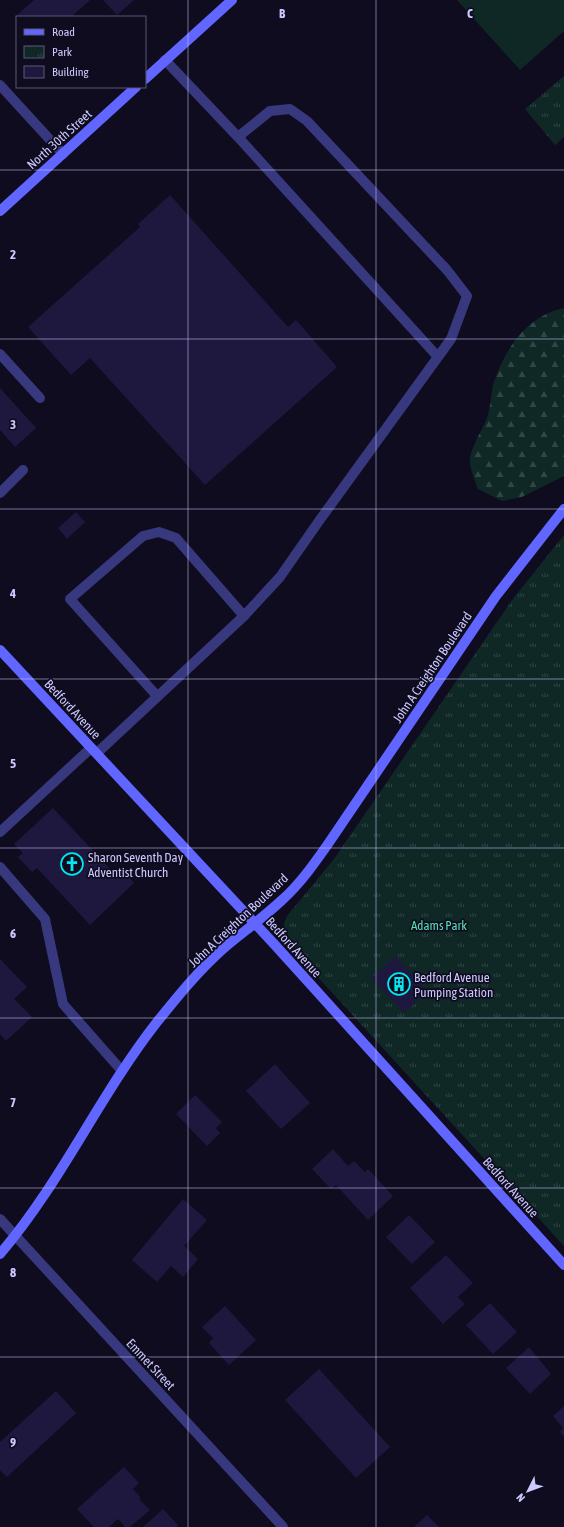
<svg xmlns="http://www.w3.org/2000/svg" width="564" height="1527" font-family="'Asap Condensed',sans-serif">
<defs>
<pattern id="forest-firs" width="22" height="20" patternUnits="userSpaceOnUse"><rect width="22" height="20" fill="#0f2826"/><path d="M5 1l3.5 6h-7zM16 11l3.5 6h-7z" fill="#314647"/></pattern>
<pattern id="park-tufts" width="24" height="20" patternUnits="userSpaceOnUse"><rect width="24" height="20" fill="#0f2826"/><path d="M3 7l-1-3M5 7V3M7 7l1-3M15 17l-1-3M17 17v-4M19 17l1-3" fill="none" stroke="#314647"/></pattern>
</defs>
<rect width="100%" height="100%" fill="#0e0c1e"/>
<path fill="#0f2826" d="M457 0H564V31L520 70Z"/>
<path fill="url(#forest-firs)" d="M564 308V476L522 497 502 501 478 489C475 481 471 471 470 463 468 451 485 426 488 415 491 404 491 392 494 382 506 347 527 316 564 308Z"/>
<path fill="url(#park-tufts)" d="M564 76V137L555 145 525 109Z
M564 535V1246L293 950C282 937 280 932 287 916L334 859 512 600Z"/>
<path fill="#1e183f" d="M34 0H90L71 17H19L17 15Z
M103 0H134L117 15Z
M170 195 288 327 296 320 337 367 205 485 90 358 71 375 28 327 140 227 138 224Z
M0 388 36 428 15 447 0 430Z
M76 512 85 522 67 539 58 528Z
M53 808 116 875 122 869 134 883 90 925 37 868 32 872 18 857 23 853 14 844Z
M395 956 428 991 404 1013 372 978Z
M0 959 27 987 14 999 32 1017 6 1041 0 1034Z
M275 1064 310 1103 281 1129 246 1091Z
M195 1095 222 1122 216 1128 220 1133 207 1146 176 1114Z
M333 1149 348 1166 354 1161 365 1172 368 1169 393 1196 368 1220 336 1185 331 1189 312 1169Z
M183 1199 207 1220 184 1246 198 1259 183 1277 171 1266 157 1282 132 1260Z
M409 1215 435 1242 412 1264 386 1237Z
M446 1255 473 1283 458 1297 465 1304 443 1324 410 1288Z
M490 1303 517 1332 493 1354 466 1325Z
M225 1306 256 1340 229 1365 209 1343 213 1338 202 1327Z
M529 1347 551 1374 530 1394 506 1368Z
M319 1369 390 1447 356 1478 285 1400Z
M56 1391 76 1413 7 1477 0 1470V1442Z
M564 1406V1437L560 1432 563 1428 553 1416Z
M124 1467 139 1483 133 1489 141 1498 139 1499 150 1510 130 1527H125L118 1519 109 1527H94L77 1509Z
M163 1509 178 1525 176 1527H143Z
M427 1515 439 1527H414Z"/>
<g fill="none" stroke-linecap="round" stroke-linejoin="round">
<path stroke="#37387e" stroke-width="10" d="M238 137 438 357
M0 354 40 398
M0 493 23 470
M157 696 70 599 143 536 159 532 176 538 244 616
M97 753 244 616 280 577 319 521 451 339 467 296 447 270 307 121 290 109 270 111 238 137 165 60
M0 832 91 748
M0 867 45 919 63 1004 122 1071"/>
<path stroke="#37387e" stroke-width="10" d="M0 85 63 154
M0 1219 283 1527"/>
<path stroke="#6066ff" stroke-width="10" d="M145 79 232 0
M0 211 136 87
M0 650 275 945 564 1265
M0 1254C61 1183 99 1096 157 1022 178 996 199 970 224 948 243 932 264 917 282 900 300 884 314 864 328 844L496 596 564 509"/>
</g>
<path fill="none" stroke="#ccc9ff" stroke-width="1" stroke-opacity="0.55" d="M188 0V1527M376 0V1527M0 170H564M0 339H564M0 509H564M0 679H564M0 848H564M0 1018H564M0 1188H564M0 1357H564"/>
<defs>
<g id="church-ring" transform="scale(1.15)"><circle r="9.5" fill="#0e0c1e" stroke="#00eaf4" stroke-width="1.5"/><path d="M-1.2-6h2.4v3.5h3.3v2.4h-3.3V6h-2.4V-.1h-3.3v-2.4h3.3Z" fill="#00eaf4"/></g>
<g id="building-ring" transform="scale(1.15)"><circle r="9.5" fill="#0e0c1e" stroke="#00eaf4" stroke-width="1.5"/><path d="M-4-6H4V6H1V3H-1V6H-4ZM-2.5-4.3h1.7v1.8h-1.7ZM.8-4.3h1.7v1.8H.8ZM-2.5-1h1.7V.8h-1.7ZM.8-1h1.7V.8H.8Z" fill="#00eaf4"/></g>
</defs>
<g fill-rule="evenodd">
<use href="#church-ring" x="72" y="864"/>
<use href="#building-ring" x="399" y="984"/>
</g>
<g text-anchor="middle" stroke-width="3.5" stroke-linejoin="round" paint-order="stroke">
<g font-size="13" fill="#ccc9ff" stroke="#0e0c1e">
<text transform="translate(59 139) rotate(-42)" y="5">North 30th Street</text>
<text transform="translate(432 667) rotate(-56)" y="5">John A Creighton Boulevard</text>
<text transform="translate(73 709) rotate(47)" y="5">Bedford Avenue</text>
<text transform="translate(238 920) rotate(-43)" y="5">John A Creighton Boulevard</text>
<text transform="translate(294 947) rotate(48)" y="5">Bedford Avenue</text>
<text transform="translate(511 1187) rotate(48)" y="5">Bedford Avenue</text>
<text transform="translate(151 1364) rotate(47)" y="5">Emmet Street</text>
</g>
<g font-size="13" fill="#ccc9ff" stroke="#0e0c1e" text-anchor="start">
<text x="88" y="862">Sharon Seventh Day<tspan x="88" dy="15">Adventist Church</tspan></text>
<text x="414" y="982">Bedford Avenue<tspan x="414" dy="15">Pumping Station</tspan></text>
</g>
<g font-size="13" fill="#56dfb4" stroke="#0e0c1e">
<text x="439" y="930">Adams Park</text>
</g>
</g>
<g font-size="13" text-anchor="middle" font-weight="bold" fill="#ccc9ff" stroke="#0e0c1e" stroke-width="3.5" stroke-linejoin="round" paint-order="stroke">
<text x="282" y="18">B</text>
<text x="470" y="18">C</text>
<text x="13" y="259">2</text>
<text x="13" y="429">3</text>
<text x="13" y="598">4</text>
<text x="13" y="768">5</text>
<text x="13" y="938">6</text>
<text x="13" y="1107">7</text>
<text x="13" y="1277">8</text>
<text x="13" y="1447">9</text>
</g>
<rect x="16" y="16" width="130" height="72" fill="#0e0c1e" stroke="#5a5878"/>
<rect x="24" y="29" width="20" height="6" fill="#6066ff" stroke="#5a5878"/>
<text x="52" y="36" font-size="12" fill="#ccc9ff">Road</text>
<rect x="24" y="46" width="20" height="12" fill="url(#park-tufts)" stroke="#5a5878"/>
<text x="52" y="56" font-size="12" fill="#ccc9ff">Park</text>
<rect x="24" y="66" width="20" height="12" fill="#1e183f" stroke="#5a5878"/>
<text x="52" y="76" font-size="12" fill="#ccc9ff">Building</text>
<g transform="translate(528 1491) rotate(228)" stroke="#0e0c1e" stroke-width="3" paint-order="stroke">
<path d="M0-3L7 15L0 10L-7 15Z" fill="#ccc9ff"/>
<text y="-6" font-size="11" font-weight="bold" text-anchor="middle" fill="#ccc9ff">N</text>
</g>
</svg>
